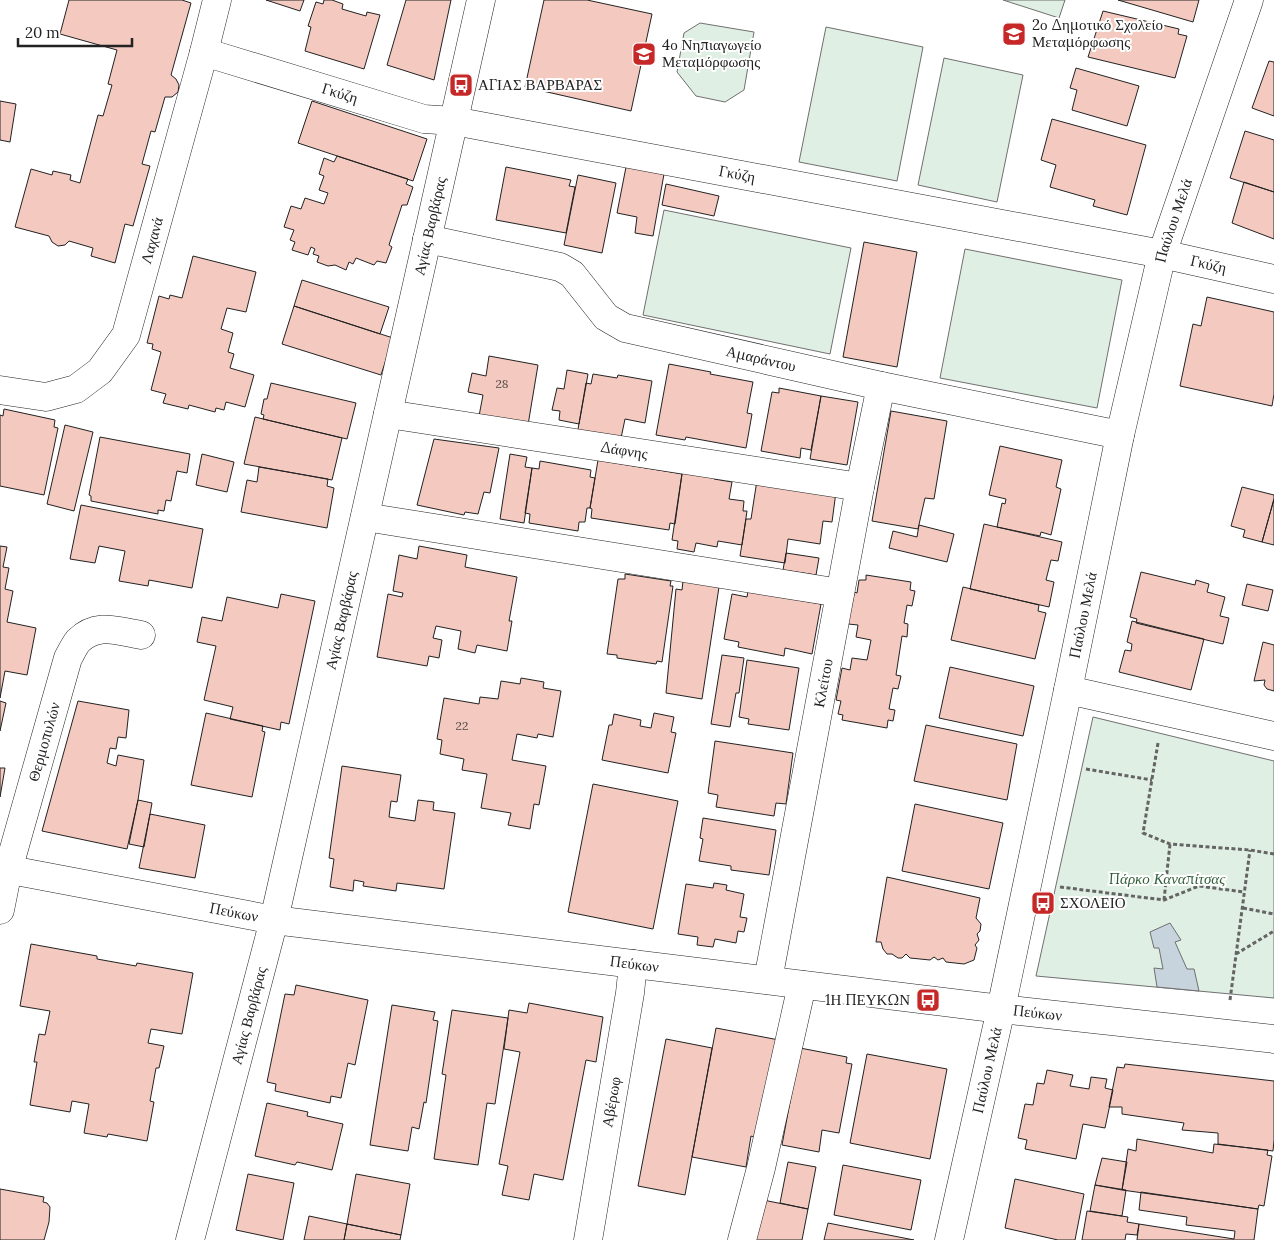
<svg xmlns="http://www.w3.org/2000/svg" width="1274" height="1240" font-family="Lora,serif">
<rect width="100%" height="100%" fill="#fff"/>
<path fill="#e0efe3" stroke="#6f6f6f" d="M1003 0H1065L1059 18Z
M700 23 754 32 744 90 725 102 696 96 677 72 684 33Z
M826 27 923 47 897 181 799 162Z
M944 58 1023 75 997 202 918 185Z
M664 210 851 248 830 354 643 315Z
M965 249 1122 280 1097 408 940 378Z
M1093 717 1274 761V998L1036 976Z"/>
<path fill="#c7d3dd" stroke="#6f6f6f" d="M1170 923 1181 940 1175 942 1187 969H1194L1199 991 1157 987 1154 968 1163 969 1159 948H1154L1150 932Z"/>
<path fill="#f3c9c0" stroke="#222" d="M69 0H182L191 3 171 75 176 79 179 85 178 92 172 97H165L155 132 151 131 142 164 150 166 133 226 125 224 115 263 91 256 93 248 69 241 65 245 58 246 52 242 49 236 15 227 31 169 52 175 53 171 71 175 70 180 80 183 98 115 103 116 112 85 108 84 117 50 60 34Z
M266 0H304L300 11Z
M324 0H332L343 4 342 9 366 16 367 12 380 15 364 69 305 51 311 27 308 26 316 2 323 4Z
M406 0H451L434 80 387 65Z
M544 0H587L652 14 631 111 525 87Z
M1118 0H1199L1193 22Z
M1103 11 1179 29 1178 34 1187 36 1175 78 1088 57Z
M1269 61 1274 62V116L1252 108Z
M1076 68 1139 86 1127 126 1072 110 1077 90 1070 88Z
M0 101 16 104 10 142 0 140Z
M312 101 427 139 413 181 298 143Z
M1052 119 1146 145 1127 215 1093 206 1095 200 1050 187 1056 165 1041 160Z
M1245 131 1274 140V192L1230 178Z
M337 156 408 179 406 184 413 187 407 205H402L389 245 392 247 386 263 377 261 374 265 356 258 353 264 349 262 346 270 335 265 328 266 317 262 319 256 313 254 315 249 311 247 308 255 292 250 295 242 290 240 294 230 284 227 291 206 301 209 305 198 324 204 328 193 319 190 324 176 319 174 324 158 334 162Z
M506 167 571 180 569 186 575 187 566 233 496 220Z
M626 167 664 174 653 236 635 233 637 217 617 213Z
M578 175 616 183 602 253 564 245Z
M1244 182 1274 192V239L1232 223Z
M666 184 719 196 714 216 662 205Z
M864 242 917 252 897 367 843 357Z
M193 256 256 272 246 312 227 308 221 329 233 333 228 352 234 354 230 368 254 375 245 407 226 402 224 410 216 408 215 412 189 405 188 409 163 403 166 394 151 390 161 352 152 349 153 344 147 343 159 296 169 299 170 295 182 298Z
M302 280 389 307 380 334 294 306Z
M1207 297 1274 312V394L1272 406 1180 386 1193 324 1201 326Z
M294 306 393 338 381 375 282 344Z
M489 356 538 365 528 425 479 416 483 395 468 392 472 373 486 376Z
M669 364 711 372 710 374 753 382 747 413 752 414 746 448 686 437 685 440 656 435Z
M567 370 588 374 579 424 559 420 560 411 552 410 557 388 564 389Z
M593 374 617 378 618 375 652 381 645 423 625 419 620 443 577 435 586 383 591 384Z
M271 383 356 403 347 439 263 419 264 415 261 414 264 399H267Z
M779 388 821 396 811 450 801 448 800 458 761 451 772 392 779 393Z
M821 396 858 402 847 465 810 459Z
M4 409 55 420 54 427 58 428 44 495 0 486V415L3 416Z
M891 411 947 421 934 499 925 498 918 529 872 521Z
M255 417 342 438 332 480 244 464Z
M65 425 93 432 74 511 47 504Z
M100 437 190 454 187 473 177 471 171 501 166 500 164 511 158 510V514L91 501V496L89 495Z
M434 439 499 448 490 493 484 492 478 514 465 512 464 515 417 505Z
M1000 446 1062 460 1056 487 1061 489 1051 535 1041 532 1040 536 997 527 1002 503 1005 504 1006 499 989 495Z
M202 454 234 462 227 492 196 485Z
M510 454 527 457 525 467 532 468 524 523 500 519Z
M598 460 682 474 675 524 670 523 669 530 591 518 592 509 590 508Z
M540 461 591 470 590 477 595 478 590 508H587L585 522H579L578 531 529 523 530 514 525 513 532 468 539 469Z
M259 467 328 479 327 486 334 488 327 528 241 512 247 480 257 482Z
M683 467 715 472 714 479 732 482 729 499 744 501 743 511H747L742 545 718 541 717 547 696 543 694 552 677 549 678 541 672 540Z
M757 480 836 492 832 522 823 521 820 544 788 539 785 563 740 556 746 519H751Z
M1242 487 1274 495V499L1262 542 1243 537 1245 530 1231 526Z
M1274 499V545L1262 542Z
M81 505 203 529 192 588 149 580 148 586 119 581 125 551 99 546 95 563 70 559Z
M984 524 1062 542 1058 561 1051 560 1046 580 1054 582 1049 607 970 589Z
M919 525 954 534 947 562 889 548 893 531 917 537Z
M0 546 7 547 3 567 9 568 5 589 13 591 7 622 36 628 27 675 5 671 0 698Z
M419 546 467 555 465 567 517 577 509 621H512L507 651 477 645 475 653 458 649 461 631 436 626 433 638 442 640 439 658 429 656 427 666 377 657 388 594 402 597 403 593 393 591 399 555 417 559Z
M786 553 819 558 816 575 783 570Z
M1141 572 1195 585 1196 580 1209 584 1207 592 1225 597 1220 616 1229 618 1223 644 1136 623 1137 619 1130 617Z
M625 574 671 581 670 586H673L662 662 657 661 656 664 617 658V655L607 654 618 579H625Z
M866 575 911 582 910 590 915 591 912 606 907 605 904 623 908 624 907 637 902 636 896 675 901 676 898 689 893 688 889 709 895 710 893 721 888 720 887 728 842 720 843 715 838 714 841 701 836 700 842 668 850 670 852 658 867 660 871 640 856 637 858 625 848 624 854 592 857 593 859 580H866Z
M683 581 719 587 702 699 666 693 676 589 682 590Z
M1247 584 1273 590 1268 611 1242 605Z
M963 587 1039 605 1038 611 1046 613 1035 659 951 640Z
M748 591 821 604 812 654 785 648 784 656 738 647 739 642 724 639 732 594 747 597Z
M281 594 315 601 289 724 281 722 280 730 230 719 233 707 204 700 216 646 197 642 202 617 222 621 227 597 278 608Z
M1132 621 1204 639 1191 690 1119 672 1125 650 1131 651 1132 644 1127 642Z
M1263 642 1274 645V691L1267 689 1264 685 1265 680 1254 681Z
M722 655 744 658 739 693H736L730 727 711 724Z
M747 660 799 668 789 730 748 724 749 719 739 717Z
M950 667 1034 686 1023 736 939 718Z
M521 678 544 682 543 688 561 691 553 737 538 734 537 738 517 734 512 760 546 766 539 805 534 804 530 829 508 825 511 813 481 808 487 774 462 770 464 759 440 754 442 740 437 739 444 698 479 704 480 697 498 699 501 681 520 684Z
M0 701 6 703 0 731Z
M78 701 129 710 126 738 118 737 116 749 110 748 107 763 116 766 118 755 144 760 138 800 127 849 42 831Z
M206 713 263 726 262 731 265 732 252 797 191 785Z
M654 713 674 717 671 732 676 733 668 773 602 760 609 725H612L614 714 641 720 640 726 651 728Z
M926 725 1017 744 1007 800 914 781Z
M715 741 793 753 786 804 776 803 774 816 716 807 718 795 708 793Z
M342 766 401 775 397 802 391 801 389 817 415 821 418 800 434 802 433 810 455 813 444 889 397 883 396 891 363 886 364 882 354 880 353 891 330 887 334 859 329 858Z
M0 768H5L0 797Z
M593 784 678 801 653 929 568 912Z
M138 800 152 803 144 847 129 844Z
M915 804 1003 823 989 889 902 871Z
M150 814 205 825 195 878 139 868Z
M703 818 776 830 769 875 731 870V866L699 861 703 839 700 838Z
M887 877 980 898 976 918 981 924 980 931 977 934 979 940 975 945 977 948 974 960 964 964 946 962 943 958 938 960 934 957 930 960 910 958 906 954 902 958H898L892 954H887L883 949 881 942H876Z
M714 883 727 885 726 890 744 894 740 917 747 918 744 932 738 931 736 943 715 939 713 947 697 945 698 937 678 934 686 884 713 888Z
M31 944 97 956V959L136 966 137 963 193 973 182 1034 151 1029 148 1043 164 1046 159 1068H156L150 1101 154 1102 147 1141 108 1134 107 1137 84 1133 89 1104 72 1101 70 1112 30 1105 37 1062H34L39 1034 45 1035 50 1011 20 1006Z
M296 985 368 1000 355 1065 348 1063 341 1098 331 1096 330 1103 275 1091 276 1084 267 1082 285 994 294 995Z
M529 1003 603 1017 596 1062 586 1060 563 1180 534 1174 529 1200 502 1195 508 1166 499 1164 520 1052 504 1049 509 1010 527 1013Z
M392 1005 435 1012 433 1020 438 1021 426 1103 424 1102 419 1129 412 1127 408 1151 370 1145Z
M452 1010 508 1018 495 1104 487 1103 478 1165 434 1159 446 1075 442 1074Z
M716 1028 779 1040 756 1138 751 1136 746 1167 692 1157Z
M666 1039 712 1048 685 1195 638 1186Z
M800 1048 847 1057 846 1063 852 1064 839 1133 822 1130 819 1152 782 1145Z
M867 1054 947 1069 930 1159 850 1143Z
M1125 1064 1274 1081V1140L1273 1151 1218 1144V1133L1182 1130 1184 1123 1122 1114V1107H1109L1117 1067 1124 1068Z
M1047 1070 1073 1075 1070 1086 1089 1089 1091 1077 1107 1079 1105 1088 1113 1090 1105 1128 1083 1124 1076 1159 1025 1149 1027 1140 1018 1138 1025 1104 1033 1105 1037 1083 1044 1084Z
M267 1103 308 1112 307 1116 343 1124 332 1170 297 1162 295 1165 255 1156Z
M1137 1139 1213 1153 1214 1144 1268 1150 1267 1155 1272 1156 1264 1206 1259 1205 1258 1209 1122 1190 1128 1149 1136 1151Z
M1102 1158 1127 1162 1122 1190 1095 1185Z
M788 1162 816 1167 808 1209 780 1203Z
M843 1165 921 1180 911 1230 834 1215Z
M248 1174 294 1183 283 1240 236 1230Z
M356 1174 410 1184 401 1235 347 1224Z
M1015 1179 1084 1194 1075 1240H1058L1005 1228Z
M1095 1185 1126 1190 1122 1216 1090 1211Z
M0 1189 44 1197 43 1202 47 1203 50 1207 49 1222 44 1240H0Z
M1141 1192 1258 1209 1254 1240H1137L1139 1224 1234 1239 1235 1231 1186 1225 1187 1217 1139 1210Z
M758 1199 808 1209 802 1240H751Z
M1087 1211 1128 1217 1127 1222 1139 1224 1137 1235 1126 1234 1125 1240H1082Z
M309 1216 347 1224 344 1240H304Z
M828 1223 914 1240H824Z
M347 1224 401 1235 400 1240H344Z"/>
<g fill="none" stroke-linecap="round" stroke-linejoin="round">
<g stroke="#222" stroke-width="29">
<g id="minor">
<path id="s1" d="M204 52 424 119 454 121 1162 254 1274 279"/>
<path id="s2" d="M427 239 560 267 572 274 606 317 625 328 881 386 1120 435"/>
<path id="s3" d="M0 390 46 397 76 389 100 371 126 335 204 52 217 0"/>
<path id="s4" d="M388 414 860 487"/>
<path d="M365 517 840 593"/>
<path d="M1068 690 1274 736"/>
<path id="s5" d="M0 868 274 920 1001 1009 1274 1039"/>
<path id="s6" d="M0 910 8 870 68 658C71 653 74 646 78 641 97 622 117 631 141 635"/>
<path id="s7" d="M768 980 860 487 881 386"/>
<path id="s8" d="M190 1240 274 920 481 0"/>
<path id="s9" d="M588 1240 630 993 633 964"/>
<path d="M742 1240 761 1168 802 985"/>
<path id="s10" d="M949 1240 1001 1009 1068 690 1120 435 1162 254 1249 0"/>
</g>
</g>
<path stroke="#646464" stroke-width="3" stroke-dasharray="4 2.5" stroke-linecap="butt" d="M1158 743 1143 833 1170 844 1250 850 1274 854
M1086 769 1152 780
M1060 887 1164 900 1199 886 1244 892
M1164 900 1170 844
M1243 908 1274 914
M1236 954 1274 931
M1230 1000 1250 850"/>
<use href="#minor" stroke="#fff" stroke-width="28"/>
</g>
<defs>
<g id="school-square" transform="scale(1.25)"><rect x="-9" y="-9" width="18" height="18" rx="4" fill="#c62828" stroke="#fff"/><path d="M0-5L7-2L0 1L-7-2ZM-4 1L0 2.5L4 1V4Q0 6-4 4Z" fill="#fff"/></g>
<g id="bus-square" transform="scale(1.25)"><rect x="-9" y="-9" width="18" height="18" rx="4" fill="#c62828" stroke="#fff"/><path d="M-5-6H5V4H4V6H2V4H-2V6H-4V4H-5ZM-3.5-4V0h7V-4ZM-3.5 1.2v1.5H-2V1.2ZM2 1.2v1.5H3.5V1.2Z" fill="#fff"/></g>
</defs>
<g fill-rule="evenodd">
<use href="#school-square" x="1014" y="34"/>
<use href="#school-square" x="644" y="54"/>
<use href="#bus-square" x="461" y="85"/>
<use href="#bus-square" x="1043" y="903"/>
<use href="#bus-square" x="928" y="1000"/>
</g>
<g text-anchor="middle" stroke-width="4" stroke-linejoin="round" paint-order="stroke">
<g font-size="12" fill="#564c4a">
<text x="502" y="388">28</text>
<text x="462" y="730">22</text>
</g>
<g font-size="15" fill="#222" stroke="#fff" text-anchor="start">
<text x="1032" y="30">2ο Δημοτικό Σχολείο<tspan x="1032" dy="17">Μεταμόρφωσης</tspan></text>
<text x="662" y="50">4ο Νηπιαγωγείο<tspan x="662" dy="17">Μεταμόρφωσης</tspan></text>
<text x="478" y="90">ΑΓΙΑΣ ΒΑΡΒΑΡΑΣ</text>
<text x="1060" y="908">ΣΧΟΛΕΙΟ</text>
<text x="910" y="1005" text-anchor="end">1Η ΠΕΥΚΩΝ</text>
</g>
<g font-size="15" fill="#222" stroke="#fff">
<text dy="5" stroke="none"><textPath href="#s1" startOffset="142">Γκύζη</textPath></text>
<text dy="5" stroke="none"><textPath href="#s1" startOffset="548">Γκύζη</textPath></text>
<text dy="5" stroke="none"><textPath href="#s10" startOffset="1044">Παύλου Μελά</textPath></text>
<text dy="5" stroke="none"><textPath href="#s8" startOffset="1042">Αγίας Βαρβάρας</textPath></text>
<text dy="5" stroke="none"><textPath href="#s3" startOffset="250">Λαχανά</textPath></text>
<text dy="5" stroke="none"><textPath href="#s1" startOffset="1028">Γκύζη</textPath></text>
<text dy="5" stroke="none"><textPath href="#s2" startOffset="366">Αμαράντου</textPath></text>
<text dy="5" stroke="none"><textPath href="#s4" startOffset="239">Δάφνης</textPath></text>
<text dy="5" stroke="none"><textPath href="#s10" startOffset="639">Παύλου Μελά</textPath></text>
<text dy="5" stroke="none"><textPath href="#s8" startOffset="638">Αγίας Βαρβάρας</textPath></text>
<text dy="5" stroke="none"><textPath href="#s7" startOffset="302">Κλείτου</textPath></text>
<text dy="5" stroke="none"><textPath href="#s6" startOffset="174">Θερμοπυλών</textPath></text>
<text dy="5" stroke="none"><textPath href="#s5" startOffset="238">Πεύκων</textPath></text>
<text dy="5" stroke="none"><textPath href="#s5" startOffset="642">Πεύκων</textPath></text>
<text dy="5" stroke="none"><textPath href="#s5" startOffset="1048">Πεύκων</textPath></text>
<text dy="5" stroke="none"><textPath href="#s8" startOffset="232">Αγίας Βαρβάρας</textPath></text>
<text dy="5" stroke="none"><textPath href="#s10" startOffset="174">Παύλου Μελά</textPath></text>
<text dy="5" stroke="none"><textPath href="#s9" startOffset="140">Αβέρωφ</textPath></text>
</g>
<g font-size="15" font-style="italic" fill="#2f5e38" stroke="#fff">
<text x="1167" y="884">Πάρκο Καναπίτσας</text>
</g>
</g>
<path d="M18 38v8h114v-8" fill="none" stroke="#222222" stroke-width="2.5"/>
<text x="25" y="38" font-size="15" fill="#222222" stroke="#ffffff" stroke-width="4" paint-order="stroke">20 m</text>
</svg>
